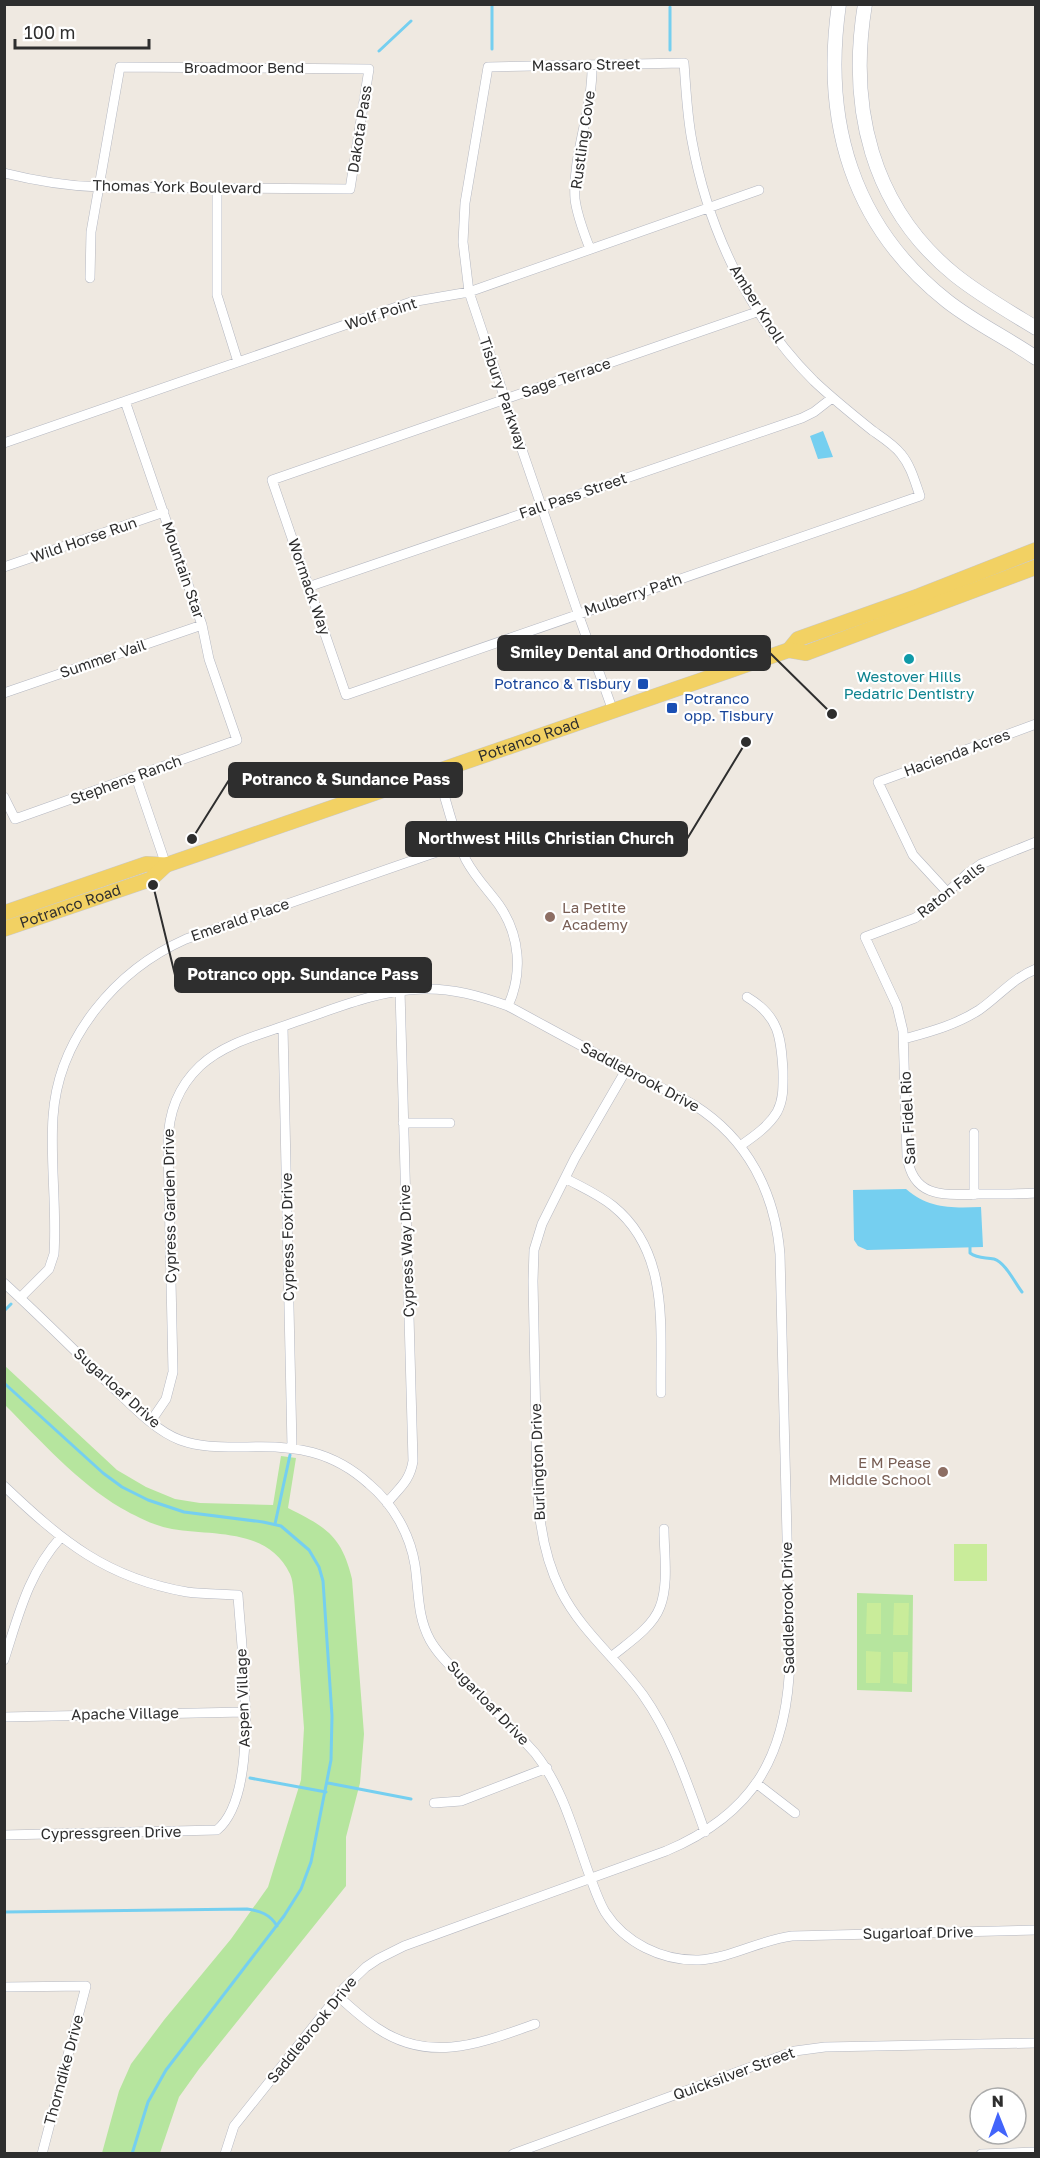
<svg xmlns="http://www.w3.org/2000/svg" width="1040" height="2158" font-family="'Golos Text',sans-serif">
<rect width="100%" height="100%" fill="#efe9e1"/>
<path fill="#b6e59e" d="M4 1365 117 1470 146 1487 175 1499 200 1503 273 1505 281 1456 296 1458 288 1508C326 1527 342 1536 352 1579L364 1734 360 1783 346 1837V1886L199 2069 179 2097 160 2153H102L119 2091 131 2064 164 2020 231 1939 268 1887 301 1780 304 1728 294 1596C293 1589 293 1580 290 1574 268 1528 215 1536 172 1529 155 1526 137 1517 121 1508 77 1482 41 1441 5 1405Z
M857 1593 913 1595 912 1692 857 1690Z"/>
<path fill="#c9ec9a" d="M954 1544H987V1581H954Z
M867 1603H881V1634H866Z
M894 1603H909L908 1635H893Z
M866 1651 881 1652 880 1683H866Z
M893 1652H908L907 1684 893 1683Z"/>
<path fill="#75cff0" d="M823 431 833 457 818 459 810 436Z
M906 1189C929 1209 952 1208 981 1207L983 1247 867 1250 858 1246 854 1240 853 1190Z"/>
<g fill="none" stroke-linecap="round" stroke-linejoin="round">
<path stroke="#75cff0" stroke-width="3" d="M492 4V49
M670 7V50
M379 51 411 21
M970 1247V1253C978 1259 985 1257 994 1259 1005 1262 1015 1283 1022 1292
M4 1311 11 1304
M4 1383 103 1473 122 1487 148 1500 184 1512 263 1522 281 1526 309 1550 319 1567 323 1581 332 1716 331 1760 311 1862 301 1889 284 1916 166 2070 148 2102 132 2154
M275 1524 290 1455
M250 1778 326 1792
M328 1783 411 1799
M4 1912 247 1909C260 1911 270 1914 277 1926"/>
<g stroke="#b4b7c1" stroke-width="10">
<path id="street" d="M4 173C36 181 66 186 99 187L350 189 369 69 120 67 91 232 90 278
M217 188V295L238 362
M590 249C584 233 577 216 575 199 572 156 593 109 592 65
M4 443 411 302 469 292 759 190
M4 567 164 512
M308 587 802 418 814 412 832 398
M4 693 202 625
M613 711 581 622 576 607 507 406 505 399 469 292 463 242 465 203 488 67 684 63C686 89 687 115 692 141 708 230 749 316 814 381 833 399 853 415 873 431 883 438 894 445 901 454 911 466 915 482 920 496L346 695 272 480 494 403 514 396 751 314 759 311
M437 772C447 801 453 833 466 860 475 877 488 890 499 905 520 935 523 973 508 1006
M136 777 166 865
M4 797 15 819 237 740 209 659 202 625 125 401
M1036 842 981 864 968 873 935 904 915 918 865 937 897 1006 903 1031 907 1156C913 1199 945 1195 979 1194 998 1194 1017 1194 1036 1193
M948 893 913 855 878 782 1036 724
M283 1027 292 1447
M904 1039C929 1032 956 1025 979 1010 998 997 1013 978 1036 969
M626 1070 575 1158 542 1224 534 1250 533 1281C534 1329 535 1378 536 1426 537 1483 535 1540 561 1591 581 1631 617 1659 643 1695 672 1736 688 1785 705 1832
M403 1123H450
M974 1133V1195
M740 1146C753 1137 769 1126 777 1112 784 1099 783 1085 783 1071 781 1037 779 1016 747 997
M565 1178C581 1187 598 1194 613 1206 670 1252 660 1327 661 1393
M4 1283C39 1315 72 1348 106 1381 127 1400 153 1430 180 1440 202 1448 224 1447 247 1447 294 1445 333 1451 369 1484 393 1504 410 1534 415 1565 419 1592 417 1616 430 1640 440 1658 458 1673 472 1688 494 1709 515 1731 535 1753 563 1788 574 1833 589 1874 594 1887 598 1900 605 1912 625 1943 662 1961 699 1960 731 1958 760 1940 792 1936L1036 1930
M20 1298 49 1269 54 1254C57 1208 50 1162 53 1117 58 1038 116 970 186 939L460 844
M151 1421 166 1399 173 1372 168 1144C168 1114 178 1087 200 1066 226 1042 263 1034 295 1022 337 1008 378 990 423 989 452 988 480 996 508 1006 547 1027 585 1048 625 1069 648 1082 672 1092 694 1105 748 1139 775 1193 780 1254L790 1657C788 1753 756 1813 666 1851L404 1946 378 1959 366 1967 344 1988 234 2126 225 2154
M4 1486C62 1541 106 1578 187 1592 204 1594 221 1594 238 1595 241 1649 262 1793 217 1830L4 1835
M387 1503C399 1488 410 1481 413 1461L400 990
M611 1657C628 1643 652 1628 660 1607 669 1584 664 1553 664 1529
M4 1660C19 1614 28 1574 61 1537
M4 1717 245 1712
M756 1783 795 1813
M434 1803 461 1801 547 1768
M4 1987 86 1986 42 2154
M338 1996C350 2007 363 2019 377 2028 430 2064 481 2043 535 2024
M513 2154 795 2051 825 2047 1036 2043
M981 2154 1036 2152"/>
</g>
<g stroke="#b4b7c1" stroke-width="15">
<path id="secondary" d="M839 4C822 122 852 226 947 301 975 323 1007 338 1036 358
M865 4C848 107 871 207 955 275 980 295 1008 311 1036 328"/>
</g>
<g stroke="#c9c9c9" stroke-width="16">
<g id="primary">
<path d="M789 650 798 639 919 596 1036 550"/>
<path id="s1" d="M4 913 146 864 166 865 789 650 806 653 1036 567"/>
<path id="s2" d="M4 929 151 879 166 865"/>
</g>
</g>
<use href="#street" stroke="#fff" stroke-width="9"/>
<use href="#secondary" stroke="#fff" stroke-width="14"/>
<use href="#primary" stroke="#f2d163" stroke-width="15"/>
</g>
<circle fill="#0f9aa8" stroke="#fff" stroke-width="2" cx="909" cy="659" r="6"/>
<g fill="#1a4fb4" stroke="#fff" stroke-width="2">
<rect x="637" y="678" width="12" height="12" rx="3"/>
<rect x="666" y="702" width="12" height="12" rx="3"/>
</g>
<g fill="#8d6e63" stroke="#fff" stroke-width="2">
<circle cx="550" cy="917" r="6"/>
<circle cx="943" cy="1472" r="6"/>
</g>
<g text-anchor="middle" stroke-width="4.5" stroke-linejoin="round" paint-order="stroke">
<g font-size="15" fill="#2e2e2e" stroke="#fff">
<text transform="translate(586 65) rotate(-1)" y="5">Massaro Street</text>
<text x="244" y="73">Broadmoor Bend</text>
<text transform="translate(360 129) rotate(-81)" y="5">Dakota Pass</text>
<text transform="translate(583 140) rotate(-82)" y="5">Rustling Cove</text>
<text transform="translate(177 187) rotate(1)" y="5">Thomas York Boulevard</text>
<text transform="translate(757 304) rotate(58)" y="5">Amber Knoll</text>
<text transform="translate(381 314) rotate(-18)" y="5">Wolf Point</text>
<text transform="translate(566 378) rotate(-19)" y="5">Sage Terrace</text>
<text transform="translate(503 394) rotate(71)" y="5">Tisbury Parkway</text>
<text transform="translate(573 496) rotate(-19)" y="5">Fall Pass Street</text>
<text transform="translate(84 540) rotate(-19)" y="5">Wild Horse Run</text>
<text transform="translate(183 570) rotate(71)" y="5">Mountain Star</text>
<text transform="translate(309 587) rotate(71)" y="5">Wormack Way</text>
<text transform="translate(633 595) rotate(-19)" y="5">Mulberry Path</text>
<text transform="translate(103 659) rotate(-19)" y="5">Summer Vail</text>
<text dy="5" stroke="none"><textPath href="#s1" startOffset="554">Potranco Road</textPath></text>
<text transform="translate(957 753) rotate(-20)" y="5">Hacienda Acres</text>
<text transform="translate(126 780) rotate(-20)" y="5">Stephens Ranch</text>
<text transform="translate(951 890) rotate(-38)" y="5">Raton Falls</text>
<text dy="5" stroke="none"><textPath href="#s2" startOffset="70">Potranco Road</textPath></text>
<text transform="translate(240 920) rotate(-19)" y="5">Emerald Place</text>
<text transform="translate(640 1077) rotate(28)" y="5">Saddlebrook Drive</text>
<text transform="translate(908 1118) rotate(-93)" y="5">San Fidel Rio</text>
<text transform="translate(170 1206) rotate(-91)" y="5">Cypress Garden Drive</text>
<text transform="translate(288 1237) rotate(-91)" y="5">Cypress Fox Drive</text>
<text transform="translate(407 1251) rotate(-92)" y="5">Cypress Way Drive</text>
<text transform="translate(117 1388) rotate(42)" y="5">Sugarloaf Drive</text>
<text transform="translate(538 1462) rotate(-92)" y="5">Burlington Drive</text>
<text transform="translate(788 1608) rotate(-91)" y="5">Saddlebrook Drive</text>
<text transform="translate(243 1698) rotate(-92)" y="5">Aspen Village</text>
<text transform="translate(488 1703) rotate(46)" y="5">Sugarloaf Drive</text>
<text transform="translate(125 1714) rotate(-1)" y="5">Apache Village</text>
<text transform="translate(111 1833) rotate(-1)" y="5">Cypressgreen Drive</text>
<text transform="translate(918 1933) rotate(-1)" y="5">Sugarloaf Drive</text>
<text transform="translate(312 2030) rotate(-51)" y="5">Saddlebrook Drive</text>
<text transform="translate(64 2070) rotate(-75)" y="5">Thorndike Drive</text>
<text transform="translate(734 2074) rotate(-20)" y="5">Quicksilver Street</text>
</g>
<g font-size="15" fill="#0d838f" stroke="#fff">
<text x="909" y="682">Westover Hills<tspan x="909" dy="17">Pedatric Dentistry</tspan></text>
</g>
<g font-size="15" fill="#164399" stroke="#fff" text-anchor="end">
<text x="631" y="689">Potranco &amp; Tisbury</text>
<text x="684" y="704" text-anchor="start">Potranco<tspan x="684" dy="17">opp. Tisbury</tspan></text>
</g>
<g font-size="15" fill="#785e54" stroke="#fff" text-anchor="start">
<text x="562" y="913">La Petite<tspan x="562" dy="17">Academy</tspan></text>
<text x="931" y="1468" text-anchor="end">E M Pease<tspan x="931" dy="17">Middle School</tspan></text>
</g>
</g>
<path fill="none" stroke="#2e2e2e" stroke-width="2" d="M832 714L770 653M192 839L229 780M746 742L687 839M153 885L175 975"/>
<g fill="#2e2e2e" stroke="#fff" stroke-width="2">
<circle cx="832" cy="714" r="6"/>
<circle cx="192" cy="839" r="6"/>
<circle cx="746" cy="742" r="6"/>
<circle cx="153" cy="885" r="6"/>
</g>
<g fill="#2e2e2e" stroke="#2e2e2e" stroke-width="2">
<rect x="498" y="636" width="272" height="34" rx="6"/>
<rect x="229" y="763" width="233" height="34" rx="6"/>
<rect x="406" y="822" width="281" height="34" rx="6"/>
<rect x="175" y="958" width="256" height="34" rx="6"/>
</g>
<g font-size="16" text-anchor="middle" font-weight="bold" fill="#fff">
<text x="634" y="658">Smiley Dental and Orthodontics</text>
<text x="346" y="785">Potranco &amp; Sundance Pass</text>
<text x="546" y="844">Northwest Hills Christian Church</text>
<text x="303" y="980">Potranco opp. Sundance Pass</text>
</g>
<rect width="1040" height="2158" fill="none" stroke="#2e2e2e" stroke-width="12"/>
<g transform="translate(998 2116) rotate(359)"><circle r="28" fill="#ffffff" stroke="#ababab" stroke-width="1.5"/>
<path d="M0-4.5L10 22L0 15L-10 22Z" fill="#4264fb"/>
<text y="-9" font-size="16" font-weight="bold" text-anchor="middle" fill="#2e2e2e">N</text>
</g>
<path d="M15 39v9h134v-9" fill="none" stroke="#2e2e2e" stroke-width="3"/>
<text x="24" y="39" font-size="18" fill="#2e2e2e" stroke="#ffffff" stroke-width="4.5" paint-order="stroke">100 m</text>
</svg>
